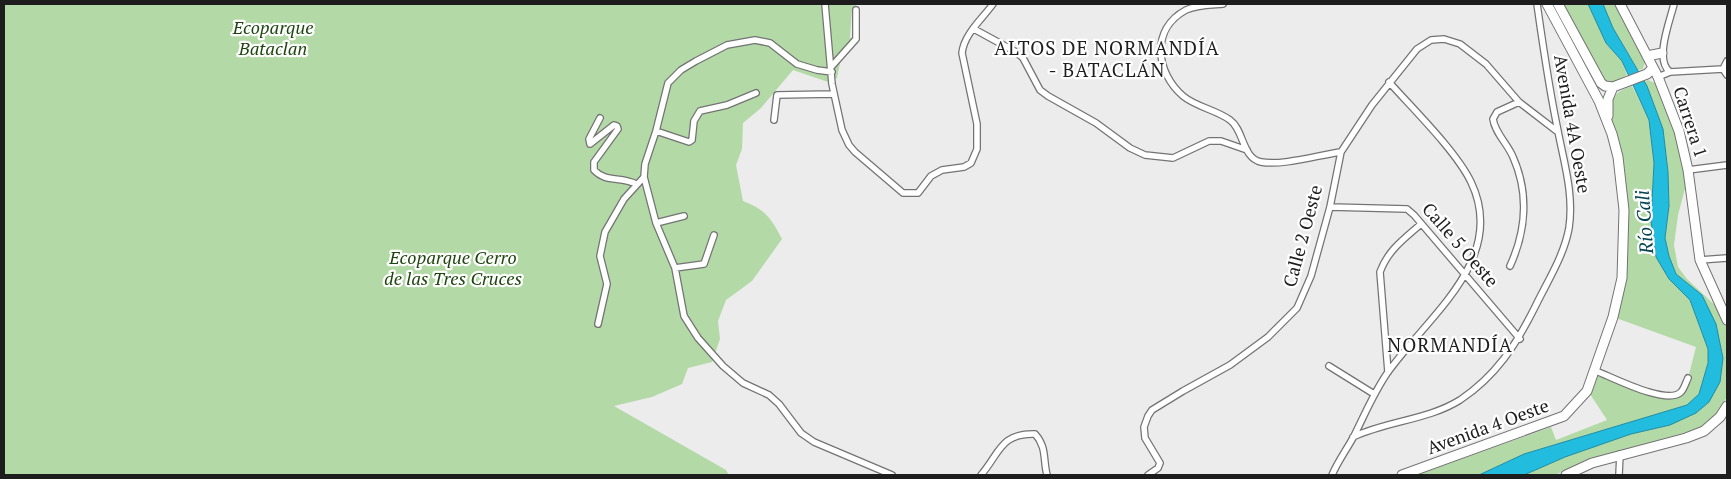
<svg xmlns="http://www.w3.org/2000/svg" width="1731" height="479" font-family="'PT Serif',serif">
<rect width="100%" height="100%" fill="#ececed"/>
<path fill="#b3d9a6" d="M4 4H858L852 9 850 37 853 44 841 58 837 78 828 82 793 70 761 108 743 123 742 149 736 165 743 201C766 210 771 218 782 239L752 281 726 300 718 321 720 339 712 362 688 368 682 384 652 397 614 406 726 470 729 475H4Z
M1562 4H1588L1606 43 1622 61 1627 75 1612 83 1604 81Z
M1603 4H1616L1645 62 1643 69 1638 70 1613 28Z
M1648 80 1655 83 1675 132 1687 181 1678 215 1674 245 1678 267 1687 279 1719 309 1723 317 1727 330V397L1716 414 1702 426 1684 433 1590 459 1555 475H1524L1564 457 1631 434 1670 425 1720 382 1702 295 1676 274 1669 256 1665 238 1669 206 1668 172 1663 129 1644 82Z
M1632 86 1649 120 1654 163 1651 221 1663 268 1669 279 1690 300 1708 349V363L1699 394 1687 405 1524 454 1479 475H1417L1551 427 1556 440 1607 420 1590 394 1599 372 1660 396 1681 392 1688 378 1696 347 1616 318C1621 266 1633 210 1621 158 1618 141 1606 118 1612 101 1615 92 1624 89 1632 86Z"/>
<path fill="#22bcde" stroke="#208ca4" d="M1588 4H1603L1613 28 1647 86 1663 129 1668 172 1669 206 1665 238 1669 256 1676 274 1702 295 1716 324 1723 358 1720 382 1709 402 1696 413 1670 425 1631 434 1565 457 1524 475H1479L1524 454 1687 405 1699 394 1708 363V349L1690 300 1669 279 1656 257 1651 221 1654 163 1649 120 1622 61 1606 43Z"/>
<g fill="none" stroke-linecap="round" stroke-linejoin="round">
<g stroke="#737374" stroke-width="8">
<path id="street" d="M825 4 832 84 842 130 849 145 855 152 903 193H918L931 176 942 170 964 167 971 163 977 149V124L962 53C964 34 983 18 993 4
M1223 4C1212 5 1196 5 1186 10 1150 29 1156 73 1183 96 1196 107 1217 110 1230 120 1244 130 1242 158 1261 162 1282 166 1319 155 1341 152
M974 29 1016 52 1023 58 1040 90 1048 96 1096 123 1130 148 1145 155 1173 158 1209 141H1221L1247 150
M832 66 856 39V10
M1723 69 1727 61
M1723 69 1727 75
M832 72 817 70 797 64 770 43 755 40 727 45 696 61 681 70 668 83 656 131 645 164 644 177 656 223 675 268 684 316 698 338 723 366 743 383 769 395 779 404 801 433 814 442 892 475
M1670 72C1654 60 1670 21 1674 4
M1658 77 1670 72 1723 69
M600 118 589 139 590 144 614 125 617 126 618 129 594 162V170C606 183 620 176 636 184
M774 120 777 95 834 94
M656 131 689 142 692 140 694 121 700 111 727 105 756 93
M1688 170 1727 165
M1330 207 1407 209 1414 215 1520 339
M656 223 684 216
M1700 260 1727 258
M1510 266C1526 231 1529 193 1513 157 1507 143 1495 133 1493 119L1497 112 1519 102
M675 268 704 264 714 235
M598 324 607 284 600 256 605 232 624 199 644 177
M1329 366 1374 394
M1596 371C1612 377 1667 406 1681 392 1684 389 1686 382 1688 378
M1388 372 1380 272C1388 250 1404 239 1421 224
M1353 437C1387 421 1428 420 1460 400 1496 376 1516 345 1535 307 1547 282 1564 256 1569 228 1574 194 1564 163 1558 131 1549 89 1543 46 1537 4
M981 475C1000 453 1000 433 1035 434 1047 447 1043 460 1047 475
M1148 475 1158 468 1160 463 1145 438 1144 427 1148 416 1152 410 1183 391 1230 365 1268 337 1297 308 1311 276 1330 207 1341 152 1372 105 1417 49 1431 40 1444 39 1460 44 1486 64 1519 102 1558 132
M1332 475C1338 461 1347 449 1354 436 1365 414 1374 392 1388 372 1428 316 1508 259 1471 182 1456 151 1413 109 1389 82
M1619 475 1620 454"/>
</g>
<g stroke="#737374" stroke-width="11">
<path id="primary" d="M1558 4 1601 83 1605 86 1613 87
M1620 4 1658 77 1679 131 1688 170 1700 260 1727 320
M1647 56 1662 53
M1608 116V99L1613 87 1647 74 1653 68
M1402 475 1564 416 1587 391 1613 317 1622 278 1624 210 1618 157 1612 134 1599 101 1547 4
M1566 475 1592 463 1686 438 1704 431 1720 417 1727 406"/>
</g>
<use href="#street" stroke="#fff" stroke-width="5.5"/>
<use href="#primary" stroke="#fff" stroke-width="9"/>
</g>
<g text-anchor="middle" stroke-width="4.5" stroke-linejoin="round" paint-order="stroke">
<g font-size="18" font-style="italic" fill="#1e450e" stroke="#fff">
<text x="273" y="34">Ecoparque<tspan x="273" dy="21">Bataclan</tspan></text>
<text x="453" y="264">Ecoparque Cerro<tspan x="453" dy="21">de las Tres Cruces</tspan></text>
</g>
<g font-size="18" fill="#1d1d1d" stroke="#fff">
<text transform="translate(1690 122) rotate(72)" y="6">Carrera 1</text>
<text transform="translate(1572 124) rotate(80)" y="6">Avenida 4A Oeste</text>
<text transform="translate(1303 236) rotate(-75)" y="6">Calle 2 Oeste</text>
<text transform="translate(1460 245) rotate(49)" y="6">Calle 5 Oeste</text>
<text transform="translate(1488 427) rotate(-20)" y="6">Avenida 4 Oeste</text>
</g>
<g font-size="19" letter-spacing="1" fill="#1d1d1d" stroke="#fff">
<text x="1107" y="55">ALTOS DE NORMANDÍA<tspan x="1107" dy="22">- BATACLÁN</tspan></text>
<text x="1450" y="352">NORMANDÍA</text>
</g>
<g font-size="19" font-style="italic" fill="#054553" stroke="#fff">
<text transform="translate(1644 222) rotate(-94)" y="7">Río Cali</text>
</g>
</g>
<rect width="1731" height="479" fill="none" stroke="#1d1d1d" stroke-width="10"/>
</svg>
